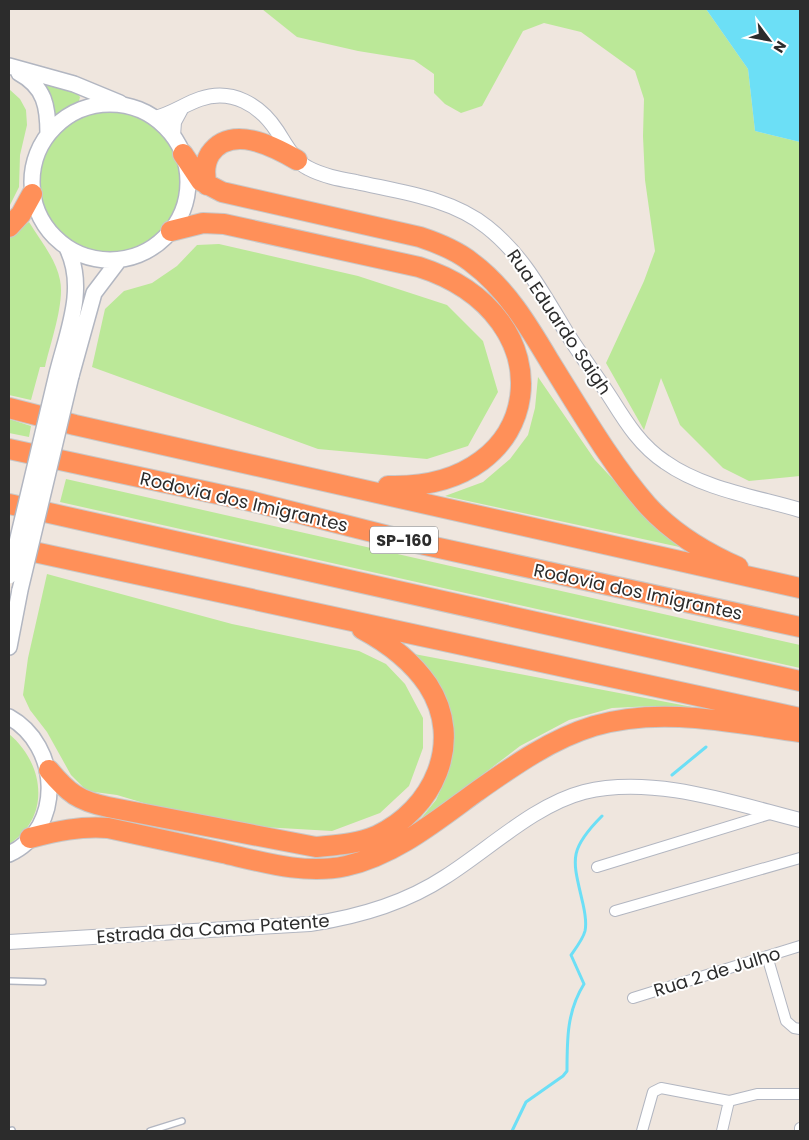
<svg xmlns="http://www.w3.org/2000/svg" width="809" height="1140" font-family="Poppins,sans-serif">
<rect width="100%" height="100%" fill="#efe6de"/>
<path fill="#bbe898" d="M262 9H706L748 69 755 131 800 142V476L749 481 723 468 680 425 661 378 644 430 606 363 644 281 655 251 645 180 643 136 644 99 635 71 581 32 544 23 523 31 482 106 461 113 445 104 434 93V74L414 60 358 51 297 37Z
M38 78 76 92 80 97 79 101 61 111 52 119Z
M9 89 20 99 26 110 27 125 20 155 19 187 9 207Z
M40 182a71 71 0 1 1 142 0a71 71 0 1 1-142 0Z
M29 222C40 240 56 259 60 280 65 303 50 344 45 367H40L31 400 9 395V237Z
M219 244 358 276 447 305 483 341 498 392 468 446 427 459 318 449 92 367 105 309 124 291 152 283 177 266 197 245Z
M538 377 595 460 650 519 684 548 445 496 483 482 510 459 528 435 535 408Z
M9 419 31 426 29 437 9 433Z
M66 479 800 645V668L60 502Z
M47 574 232 624 359 651 386 664 405 684 423 718V748L409 786 380 813 332 831 247 826 184 815 117 795 87 791 71 775 47 732 30 710 23 695 28 658Z
M409 653 708 710 653 706 612 708 569 720 520 746 414 827 436 800 449 771 454 739 449 712Z
M9 734C44 763 52 817 9 844Z"/>
<path fill="#6cdff6" d="M706 9H800V142L755 131 748 69Z"/>
<g fill="none" stroke-linecap="round" stroke-linejoin="round">
<path stroke="#6cdff6" stroke-width="3" d="M672 775 706 747
M512 1131 526 1102 563 1076 567 1071C567 1039 567 1011 584 984L571 955C576 948 583 939 585 931 587 922 585 913 583 904 573 860 567 851 602 816"/>
<g stroke="#b2b6c1" stroke-width="8">
<path id="service" d="M9 981 43 982
M9 1131 12 1130
M150 1131 182 1121"/>
</g>
<g stroke="#b2b6c1" stroke-width="12">
<path id="minor" d="M597 867 773 813
M615 911 800 858
M767 956 786 1021 794 1028 800 1029
M633 998 800 946
M642 1131 653 1092 661 1088 729 1101 757 1094H800
M722 1131 729 1101
M800 1131V1128"/>
</g>
<g stroke="#b2b6c1" stroke-width="16">
<path id="tertiary" d="M155 118C172 114 185 104 200 99 232 88 260 105 277 131 286 145 294 161 308 168 323 176 340 179 356 182 400 192 451 198 487 227 524 256 544 296 568 335 582 357 598 378 612 400 627 424 641 446 665 462 703 489 756 497 800 510
M173 136 174 122 181 109
M9 942 310 924C358 917 404 904 445 877 488 850 534 805 584 792 653 775 733 803 800 820"/>
</g>
<g stroke="#b2b6c1" stroke-width="18">
<path id="secondary" d="M9 66 74 84 120 103
M19 73C45 87 48 107 48 134
M32 182a78 78 0 1 1 156 0a78 78 0 1 1-156 0Z
M57 374C67 333 87 288 67 248
M71 376 94 293 119 260
M9 647 20 590
M9 717C60 745 65 828 9 854"/>
</g>
<g stroke="#c8c8c8" stroke-width="22">
<path id="motorway" d="M183 154 201 181 222 192 420 237C438 243 456 250 471 262 506 288 528 325 550 362 580 410 611 464 648 506 672 532 706 553 738 567
M207 185C204 174 204 164 210 154 231 124 273 146 297 160
M9 227 21 214 32 194
M171 231 203 223 224 224 419 267C570 315 548 491 388 486
M9 408 75 425 800 588
M9 449 250 501 416 543 800 627
M9 504 800 681
M11 547 800 718
M49 770C68 793 79 801 108 807L316 847C336 845 357 844 376 836 433 810 465 742 428 685 411 660 388 643 362 629
M30 838C57 831 80 826 108 828 146 836 185 845 223 853 262 862 305 875 346 866 395 855 436 821 476 792 513 766 551 739 594 726 661 706 733 723 800 732"/>
</g>
<use href="#service" stroke="#fff" stroke-width="5"/>
<use href="#minor" stroke="#fff" stroke-width="10"/>
<use href="#tertiary" stroke="#fff" stroke-width="14"/>
<use href="#secondary" stroke="#fff" stroke-width="15"/>
<use href="#motorway" stroke="#ff9059" stroke-width="20"/>
<g stroke="#b2b6c1" stroke-width="18" stroke-linecap="butt">
<path id="secondary-bridge" d="M9 576 57 374
M20 590 71 376"/>
</g>
<use href="#secondary-bridge" stroke="#fff" stroke-width="15"/>
</g>
<g text-anchor="middle" stroke-width="4" stroke-linejoin="round" paint-order="stroke">
<rect fill="#fff" stroke="#6b6b6b" stroke-width="1" x="370" y="526.5" width="68" height="27" rx="4"/>
<g font-size="16" font-weight="bold" fill="#2c2c2c">
<text x="404" y="546">SP-160</text>
</g>
<g font-size="18" fill="#2c2c2c" stroke="#fff">
<text transform="translate(559 322) rotate(56)" y="6">Rua Eduardo Saigh</text>
<text transform="translate(244 502) rotate(13)" y="6">Rodovia dos Imigrantes</text>
<text transform="translate(638 592) rotate(12)" y="6">Rodovia dos Imigrantes</text>
<text transform="translate(213 929) rotate(-4)" y="6">Estrada da Cama Patente</text>
<text transform="translate(717 972) rotate(-17)" y="6">Rua 2 de Julho</text>
</g>
</g>
<rect width="809" height="1140" fill="none" stroke="#2c2c2c" stroke-width="20"/>
<g transform="translate(769 40) rotate(122)" stroke="#ffffff" stroke-width="4" paint-order="stroke">
<path d="M0-4L9 19L0 12L-9 19Z" fill="#2c2c2c"/>
<text y="-8" font-size="14" font-weight="bold" text-anchor="middle" fill="#2c2c2c">N</text>
</g>
</svg>
